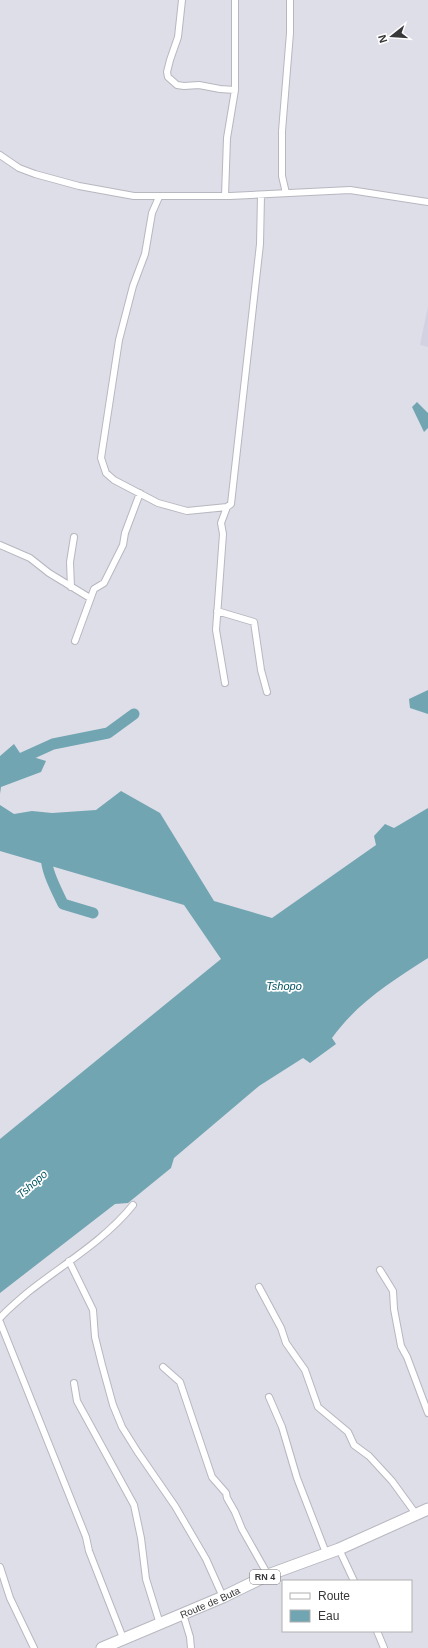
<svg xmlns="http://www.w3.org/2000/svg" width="428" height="1648" font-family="Helvetica,sans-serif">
<rect width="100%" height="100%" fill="#dedee8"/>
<path fill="#d2d2e3" d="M428 306V347L420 345Z"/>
<path fill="#71a5b2" d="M417 402 428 413V428L424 432 412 407Z
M428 690V714L410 708 409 699Z
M14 744 20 753 46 761 41 772 1 787 0 794V756Z
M121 791 160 813 214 901 272 918 376 845 374 836 385 824 394 828 428 808V958C391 982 359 1001 332 1038L336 1044 310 1063 303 1058 259 1086 174 1158 171 1168 128 1203 115 1204 0 1293V1139L221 959 184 905 0 851V805L14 814 32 811 52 813 96 810Z"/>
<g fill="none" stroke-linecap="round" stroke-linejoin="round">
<path stroke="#71a5b2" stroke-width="11" d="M0 768 53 744 108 733 134 714
M47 852C43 866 57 891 63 904L93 913"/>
<g stroke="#b7b7c0" stroke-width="8">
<path id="street" d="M182 0 178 37 170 60 167 72 168 77 177 85 184 86 199 85 220 89 235 90
M0 155 19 168 35 174 79 186 134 196H230L350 190 428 202
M286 193 282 176V131L290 33V0
M225 196 227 138 235 90V0
M159 197 152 213 145 254 133 286 119 340 101 458 106 473 114 480 158 503 187 511 227 507 231 504 260 244 261 195
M0 545 30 558 49 573 90 598
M71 587 70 562 74 537
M217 611 254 622 261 670 267 692
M75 641 94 589 104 583 123 545 125 533 140 493
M225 683 216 630 223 534 221 523 227 507
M69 1261 93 1310 95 1337 102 1365 113 1405 122 1427 137 1451 175 1506 206 1559 223 1597
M380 1270 393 1291 394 1309 401 1346 407 1357 428 1413
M259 1287 281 1328 286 1343 305 1370 318 1407 348 1432 354 1445 369 1456 392 1481 416 1514
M0 1318C8 1309 18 1301 27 1293 62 1265 104 1241 133 1205
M0 1322 86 1537 89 1551 123 1638
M163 1367 180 1382 212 1477 226 1493 227 1498 235 1512 242 1529 268 1575
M74 1383 77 1401 134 1505 141 1538 146 1579 160 1624
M269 1397 282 1427 297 1478 326 1553
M339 1549 354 1581
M0 1567 10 1598 34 1648
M183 1614 190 1637 191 1648
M377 1631 384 1648"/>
</g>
<g stroke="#b7b7c0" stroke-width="13">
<g id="highway">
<path id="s1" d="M102 1648 223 1597 268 1575 339 1549 428 1509"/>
</g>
</g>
<use href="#street" stroke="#fff" stroke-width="6"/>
<use href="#highway" stroke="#fff" stroke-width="11"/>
</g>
<g text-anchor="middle" stroke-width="3.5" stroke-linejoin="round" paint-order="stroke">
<rect fill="#fff" stroke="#747476" stroke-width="1" x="250" y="1570" width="30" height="14" rx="3"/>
<g font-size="9" font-weight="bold" fill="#38383b">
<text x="265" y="1580">RN 4</text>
</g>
<g font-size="10" fill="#38383b" stroke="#fff">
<text dy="4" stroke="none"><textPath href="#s1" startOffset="117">Route de Buta</textPath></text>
</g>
<g font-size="11" font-style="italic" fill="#025361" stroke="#fff">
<text x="284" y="990">Tshopo</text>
<text transform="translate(32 1184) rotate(-41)" y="4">Tshopo</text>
</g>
</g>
<rect x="282" y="1580" width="130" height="52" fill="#ffffff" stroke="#afafb1"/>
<rect x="290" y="1593" width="20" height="6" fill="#ffffff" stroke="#afafb1"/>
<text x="318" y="1600" font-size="12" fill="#38383b">Route</text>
<rect x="290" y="1610" width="20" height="12" fill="#71a5b2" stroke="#afafb1"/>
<text x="318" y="1620" font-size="12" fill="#38383b">Eau</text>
<g transform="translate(392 36) rotate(253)" stroke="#ffffff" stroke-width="3" paint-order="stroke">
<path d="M0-3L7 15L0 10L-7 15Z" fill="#38383b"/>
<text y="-6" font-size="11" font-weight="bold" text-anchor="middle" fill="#38383b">N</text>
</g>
</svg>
